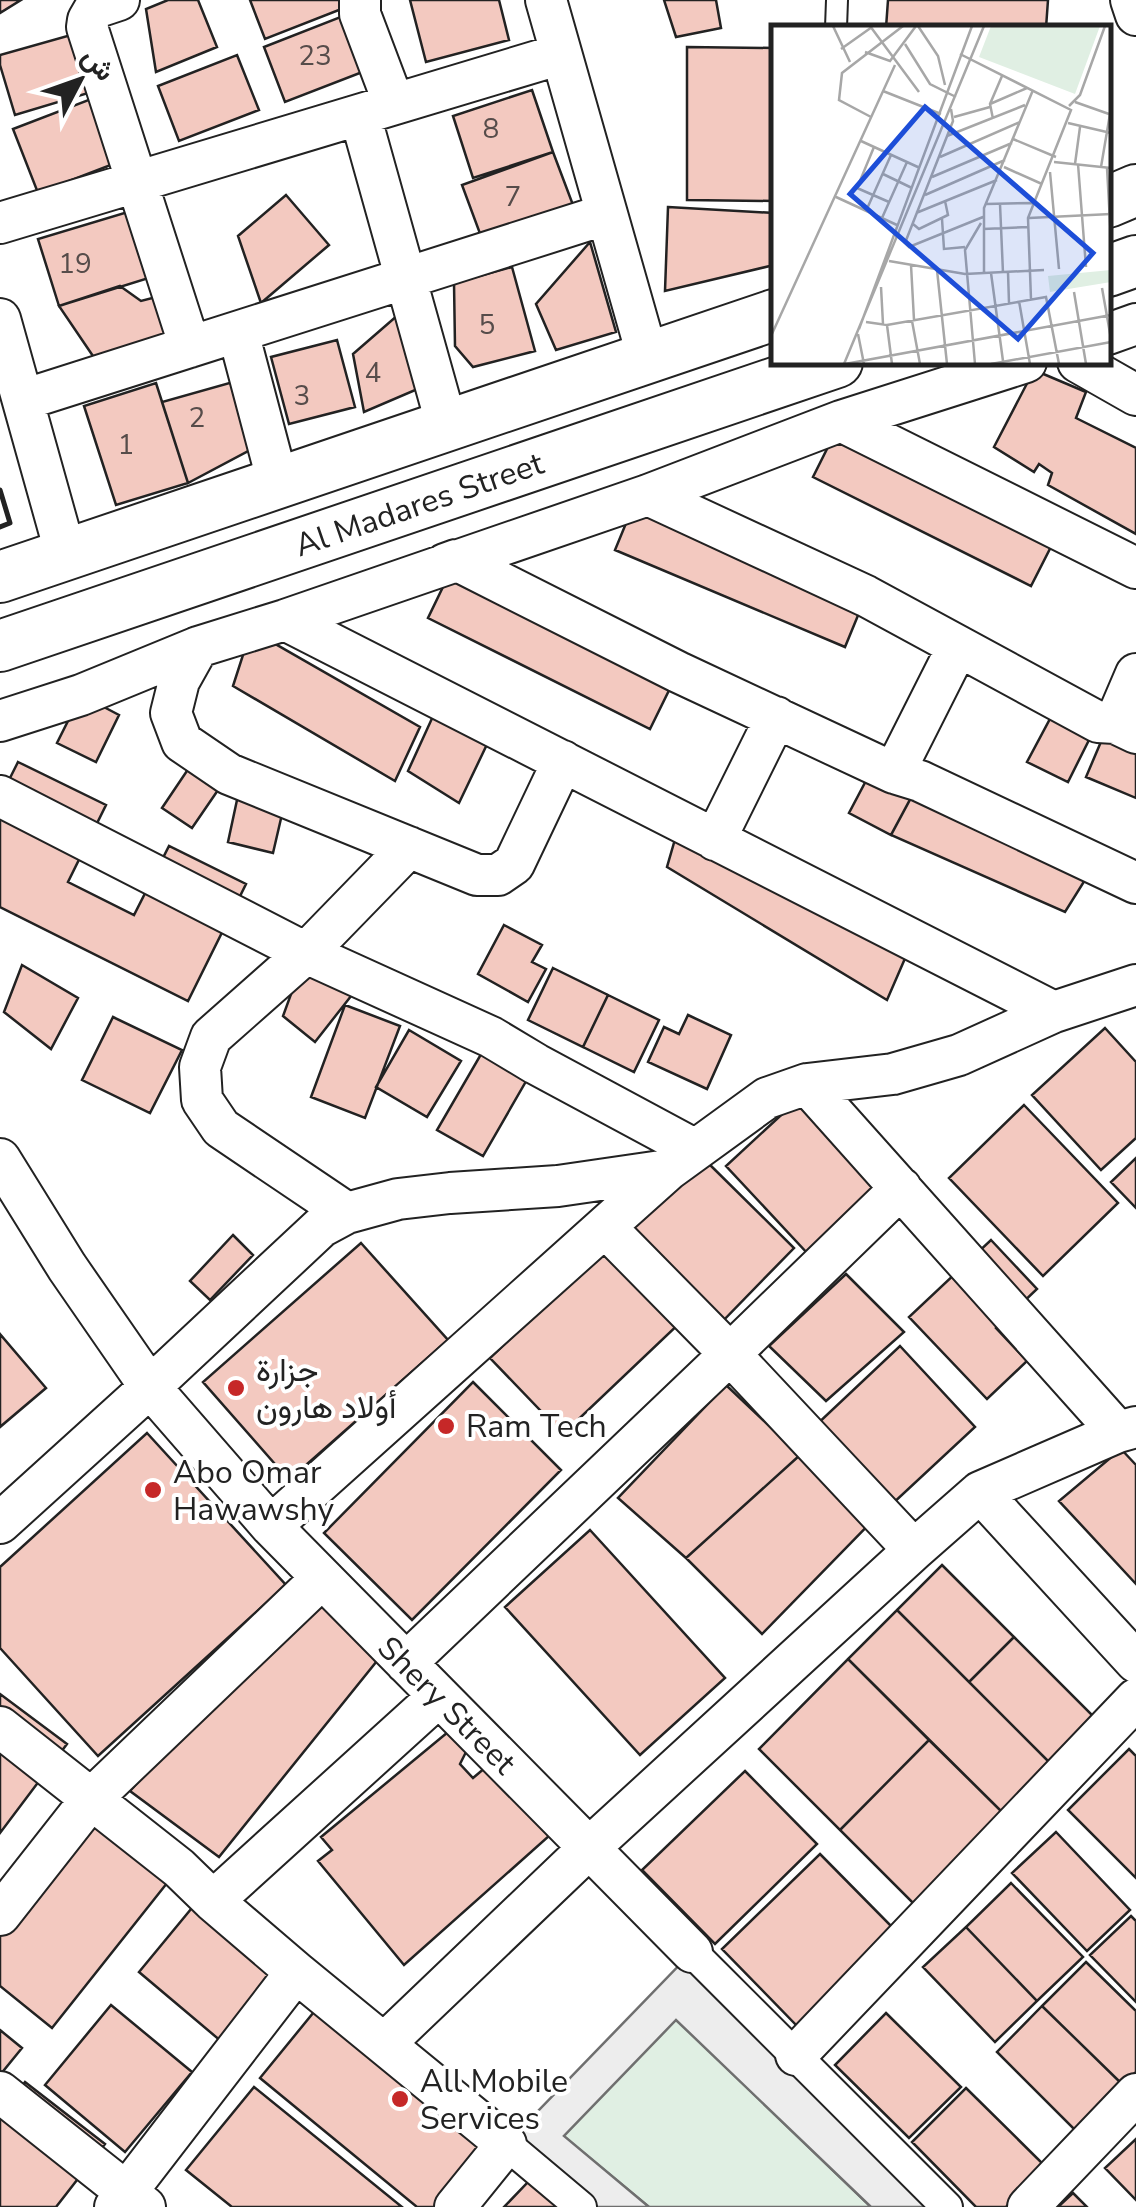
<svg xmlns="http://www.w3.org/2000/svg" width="1136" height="2207" font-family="'Nunito Sans',Vazirmatn,sans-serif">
<rect width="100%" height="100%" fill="#fff"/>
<path fill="#e0efe3" stroke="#6f6f6f" stroke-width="2.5" d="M676 2019 871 2207H649L563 2136Z"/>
<path fill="#ededed" stroke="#6f6f6f" stroke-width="2.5" d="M692 1952 947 2207H871L676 2020 564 2136 649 2207H581L506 2144Z"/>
<path fill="#f3c9c0" stroke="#222" stroke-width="2.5" d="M0 0H21L0 13Z
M168 0H198L217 47 156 72 146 9Z
M250 0H341L344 8 265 39Z
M410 0H499L509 40 426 62Z
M664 0H716L721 28 676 37Z
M888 0H1048L1046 28H886Z
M343 16 365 71 285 102 264 47Z
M78 33 95 91 15 115 0 65V55Z
M687 47 774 48V201L687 200Z
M237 55 259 110 179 141 158 86Z
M532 90 553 152 473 178 453 116Z
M91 99 116 163 38 193 13 129Z
M553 152 573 205 482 239 462 185Z
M286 195 329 245 261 303 238 236Z
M668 207 774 213V265L665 291Z
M131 211 152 277 59 306 38 239Z
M590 242 616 332 556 350 536 304Z
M512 267 535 351 473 367 455 346 454 283Z
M120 286 141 301 160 296 172 338 95 359 59 306Z
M406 308 427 385 364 412 353 354Z
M337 340 355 407 289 424 271 357Z
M1034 370 1086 392 1076 418 1136 448V534L1048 485 1052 473 1039 464 1034 472 994 447Z
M233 382 250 450 188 483 162 402Z
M156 383 188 483 116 505 84 406Z
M841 421 1059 531 1031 586 813 477Z
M636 499 866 596 845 647 615 550Z
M456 560 678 672 650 729 428 618Z
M251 630 420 727 395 781 233 686Z
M81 695 119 715 96 762 57 743Z
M1059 702 1098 722 1068 782 1027 762Z
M434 714 491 736 459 803 408 771Z
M1106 730 1136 743V798L1086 777Z
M199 753 229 774 192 828 162 808Z
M878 758 920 781 891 835 849 813Z
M18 762 106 805 68 882 134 915 169 846 246 884 188 1001 0 907V798Z
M920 781 1095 864 1065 912 891 835Z
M240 786 286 797 273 853 228 842Z
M680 822 913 940 887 1000 667 867Z
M504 925 542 945 532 962 546 969 528 1002 478 974Z
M306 953 355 991 315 1042 283 1016Z
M22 965 78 998 51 1049 4 1012Z
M553 968 608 995 583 1047 528 1020Z
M608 995 659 1020 634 1072 583 1047Z
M345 1005 400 1026 365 1118 311 1097Z
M688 1015 731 1035 707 1089 648 1062 664 1027 679 1034Z
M113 1017 182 1050 150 1113 82 1080Z
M1105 1028 1136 1062V1138L1101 1170 1032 1095Z
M409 1030 461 1061 427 1117 376 1087Z
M491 1037 536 1064 483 1156 437 1130Z
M805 1093 888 1181 809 1255 726 1166Z
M1024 1105 1118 1203 1043 1276 949 1178Z
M701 1156 794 1248 717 1327 624 1235Z
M1136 1158V1208L1111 1182Z
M233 1235 253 1255 210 1300 190 1281Z
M991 1240 1037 1289 996 1328 1027 1361 987 1399 909 1317Z
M611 1242 684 1319 563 1434 490 1358Z
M361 1243 448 1340 289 1480 203 1382Z
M846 1274 904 1332 826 1401 769 1346Z
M0 1334 46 1388 0 1427Z
M900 1346 975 1427 889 1507 814 1427Z
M473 1382 561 1470 412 1620 324 1533Z
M726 1385 800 1455 686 1558 618 1498Z
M147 1433 286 1585 98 1756 0 1648V1567Z
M1121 1449 1136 1465V1584L1059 1501Z
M800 1455 882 1511 762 1634 686 1558Z
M590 1530 725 1678 640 1755 505 1607Z
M942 1565 1014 1637 969 1682 897 1610Z
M308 1591 389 1646 219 1857 130 1791Z
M897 1610 1052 1765 1004 1814 848 1659Z
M1014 1637 1097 1720 1052 1765 969 1682Z
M848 1659 929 1740 840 1830 759 1749Z
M0 1694 67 1744 0 1833Z
M448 1732 466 1752 460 1764 473 1778 486 1767 549 1836 404 1965 318 1861 332 1850 321 1837Z
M929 1740 1004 1814 914 1904 840 1830Z
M1129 1749 1136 1756V1878L1068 1810Z
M745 1771 817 1844 715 1944 642 1870Z
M102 1807 179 1868 52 2028 0 1986V1934Z
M1056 1832 1130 1910 1087 1951 1012 1873Z
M820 1854 898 1933 800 2029 722 1949Z
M1011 1883 1083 1957 1037 2001 966 1927Z
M196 1903 280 1973 222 2042 139 1972Z
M1131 1916 1136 1921V2002L1090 1955Z
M966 1927 1037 2001 995 2042 923 1967Z
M1086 1962 1136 2011V2072L1123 2085 1042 2006Z
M111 2005 192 2072 125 2152 45 2085Z
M1042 2006 1123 2085 1077 2132 997 2052Z
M318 2007 489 2138 436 2207H417L260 2078Z
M886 2013 961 2087 909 2138 835 2065Z
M0 2030 22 2048 0 2075Z
M25 2082 105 2144 56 2207H0V2115Z
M254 2087 402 2207H232L186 2170Z
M966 2088 1046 2167 1006 2207H976L912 2142Z
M1136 2139V2200L1105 2168Z
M530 2180 563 2207H504Z
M1073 2193 1087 2207H1058Z"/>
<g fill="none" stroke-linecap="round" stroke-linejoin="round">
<g stroke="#222" stroke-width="24">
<path id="service" d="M836 28 837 0"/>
</g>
<g stroke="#222" stroke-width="34">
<path id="pedestrian" d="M692 1952 947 2207
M506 2144 581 2207"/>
</g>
<g stroke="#222" stroke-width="44">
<path id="minor" d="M119 0 95 8 88 20 87 27 190 347
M360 0V14L394 104
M546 0 648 358
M1131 0 1136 15
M360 115 447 426
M0 223 561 54
M0 319 66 555
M238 332 278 483
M1108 334 1136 324
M1078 362 1136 395
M23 400 607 214
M841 421 1136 568
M648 495 866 596 1098 722 1115 723 1136 733
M445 564 456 560 678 672 894 773 920 781 1136 883
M285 620 1054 1012
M198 647 179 681 171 713 182 742 229 774 477 875H498L514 864 563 761
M0 721 81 695 198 647 285 620 648 495 841 421 1026 362
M1115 723 1136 674
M894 773 958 646
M0 796 306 953 491 1037 536 1064 694 1149
M715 840 776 717
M807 1084 1118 1432
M0 1159 67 1267 150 1387 271 1526 692 1952
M347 1213 221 1128 202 1100 200 1067 211 1037 306 953 409 847
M605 1227 730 1354 914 1550
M980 1492 1136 1662
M0 1523 150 1387 321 1227 347 1213 398 1199 450 1193 558 1186 668 1170
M271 1526 668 1170 767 1098 807 1084 893 1074 959 1055 1054 1012 1136 985
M406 1663 730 1354 901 1188
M0 1727 179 1868 213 1901 296 1972 506 2144 455 2207
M213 1901 439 1696
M0 1915 91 1799 322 1578
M384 2044 589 1848 914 1550 980 1492 1118 1432 1136 1427
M796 2055 1136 1699
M0 2092 145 2207
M115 2207 296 1972
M1028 2207 1136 2094"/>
</g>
<g stroke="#222" stroke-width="54">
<path id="tertiary" d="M1108 202 1136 190
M1108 271 1136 261
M0 577 774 315
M0 646 837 362"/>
</g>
<use href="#service" stroke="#fff" stroke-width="20"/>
<use href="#pedestrian" stroke="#fff" stroke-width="30"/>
<use href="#minor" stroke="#fff" stroke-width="40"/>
<use href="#tertiary" stroke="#fff" stroke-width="50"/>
<path stroke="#222" stroke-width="5" d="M0 490 10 523 0 527"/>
</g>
<g fill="#c62828" stroke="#fff" stroke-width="4">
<circle cx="236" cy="1388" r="10"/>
<circle cx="446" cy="1426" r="10"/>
<circle cx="153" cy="1490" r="10"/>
<circle cx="400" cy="2099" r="10"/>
</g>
<g text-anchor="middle" stroke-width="8" stroke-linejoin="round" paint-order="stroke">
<g font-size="28" fill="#564c4a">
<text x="315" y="65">23</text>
<text x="491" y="138">8</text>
<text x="513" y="206">7</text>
<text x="75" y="273">19</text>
<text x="487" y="334">5</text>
<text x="373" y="382">4</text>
<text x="302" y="405">3</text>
<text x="197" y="427">2</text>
<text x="126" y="454">1</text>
</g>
<g font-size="32" fill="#222" stroke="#fff">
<text transform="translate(419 504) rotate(-19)" y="11">Al Madares Street</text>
<text transform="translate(447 1705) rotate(45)" y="11">Shery Street</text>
</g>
<g font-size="32" fill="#222" stroke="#fff" text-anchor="start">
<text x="256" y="1381">جزارة<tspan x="256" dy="37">أولاد هارون</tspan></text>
<text x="466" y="1437">Ram Tech</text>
<text x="173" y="1483">Abo Omar<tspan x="173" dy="37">Hawawshy</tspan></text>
<text x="420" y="2092">All Mobile<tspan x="420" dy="37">Services</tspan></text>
</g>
</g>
<g transform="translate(771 25)">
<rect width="340" height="340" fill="#fff"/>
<path d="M220 1H329L304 69 208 32ZM340 245V257L279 267 277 251Z" fill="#e0efe3"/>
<path fill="none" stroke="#a7a7a7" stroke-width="2.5" d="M62 1 79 37M99 1 148 67M147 1 167 31 174 60M134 19 159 59 185 72M70 24 101 2M94 27 119 36 145 1M189 29 300 85 257 193 260 274M112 66 170 89M304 77 338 89M219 79 256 63M298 81 309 70 334 1M180 84 182 96 134 218 138 222 212 192M100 92 68 75 71 48 132 1M183 92 219 82M222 94 219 79 231 51M297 98 340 108M176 111 254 80M242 114 285 132M90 116 149 143M103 122 86 163 118 177M169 132 249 97M283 137 340 143M304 139 309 102M307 139 315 242M233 142 271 159M330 142 340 83M336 143 340 215M279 147 288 244M112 149 141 163M161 152 241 118M154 170 234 135M65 172 126 200M215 179 262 178M229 179 232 248M95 186 120 130M145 188 226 155M111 193 136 137M258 193 340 189M171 194 173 224 194 222M142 199 148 204 177 190 174 176M212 204 257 202M118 236 194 249 273 245M140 240 143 295M166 245 176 339M237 247 238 278M220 248 232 336M213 249V183L262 65M110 262 112 299M331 263 340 314M303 267 315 339M248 276 259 339M141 296 149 339M95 297 116 300 275 272 288 339M116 300 121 339M88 304 201 1M87 309 93 339M0 311 124 40M73 339 213 1M74 339 340 290M204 339 194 225 210 198M220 339 340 317"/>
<path fill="#1d4ed8" fill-opacity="0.15" stroke="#1d4ed8" stroke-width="5" d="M154 82 322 228 247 314 79 169Z"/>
<rect width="340" height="340" fill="none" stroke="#222" stroke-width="5"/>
</g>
<g transform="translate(80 80) rotate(49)" stroke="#ffffff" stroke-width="8" paint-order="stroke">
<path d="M0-8L18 38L0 25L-18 38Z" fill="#222222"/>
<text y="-15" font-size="28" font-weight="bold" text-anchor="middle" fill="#222222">ش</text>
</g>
</svg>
